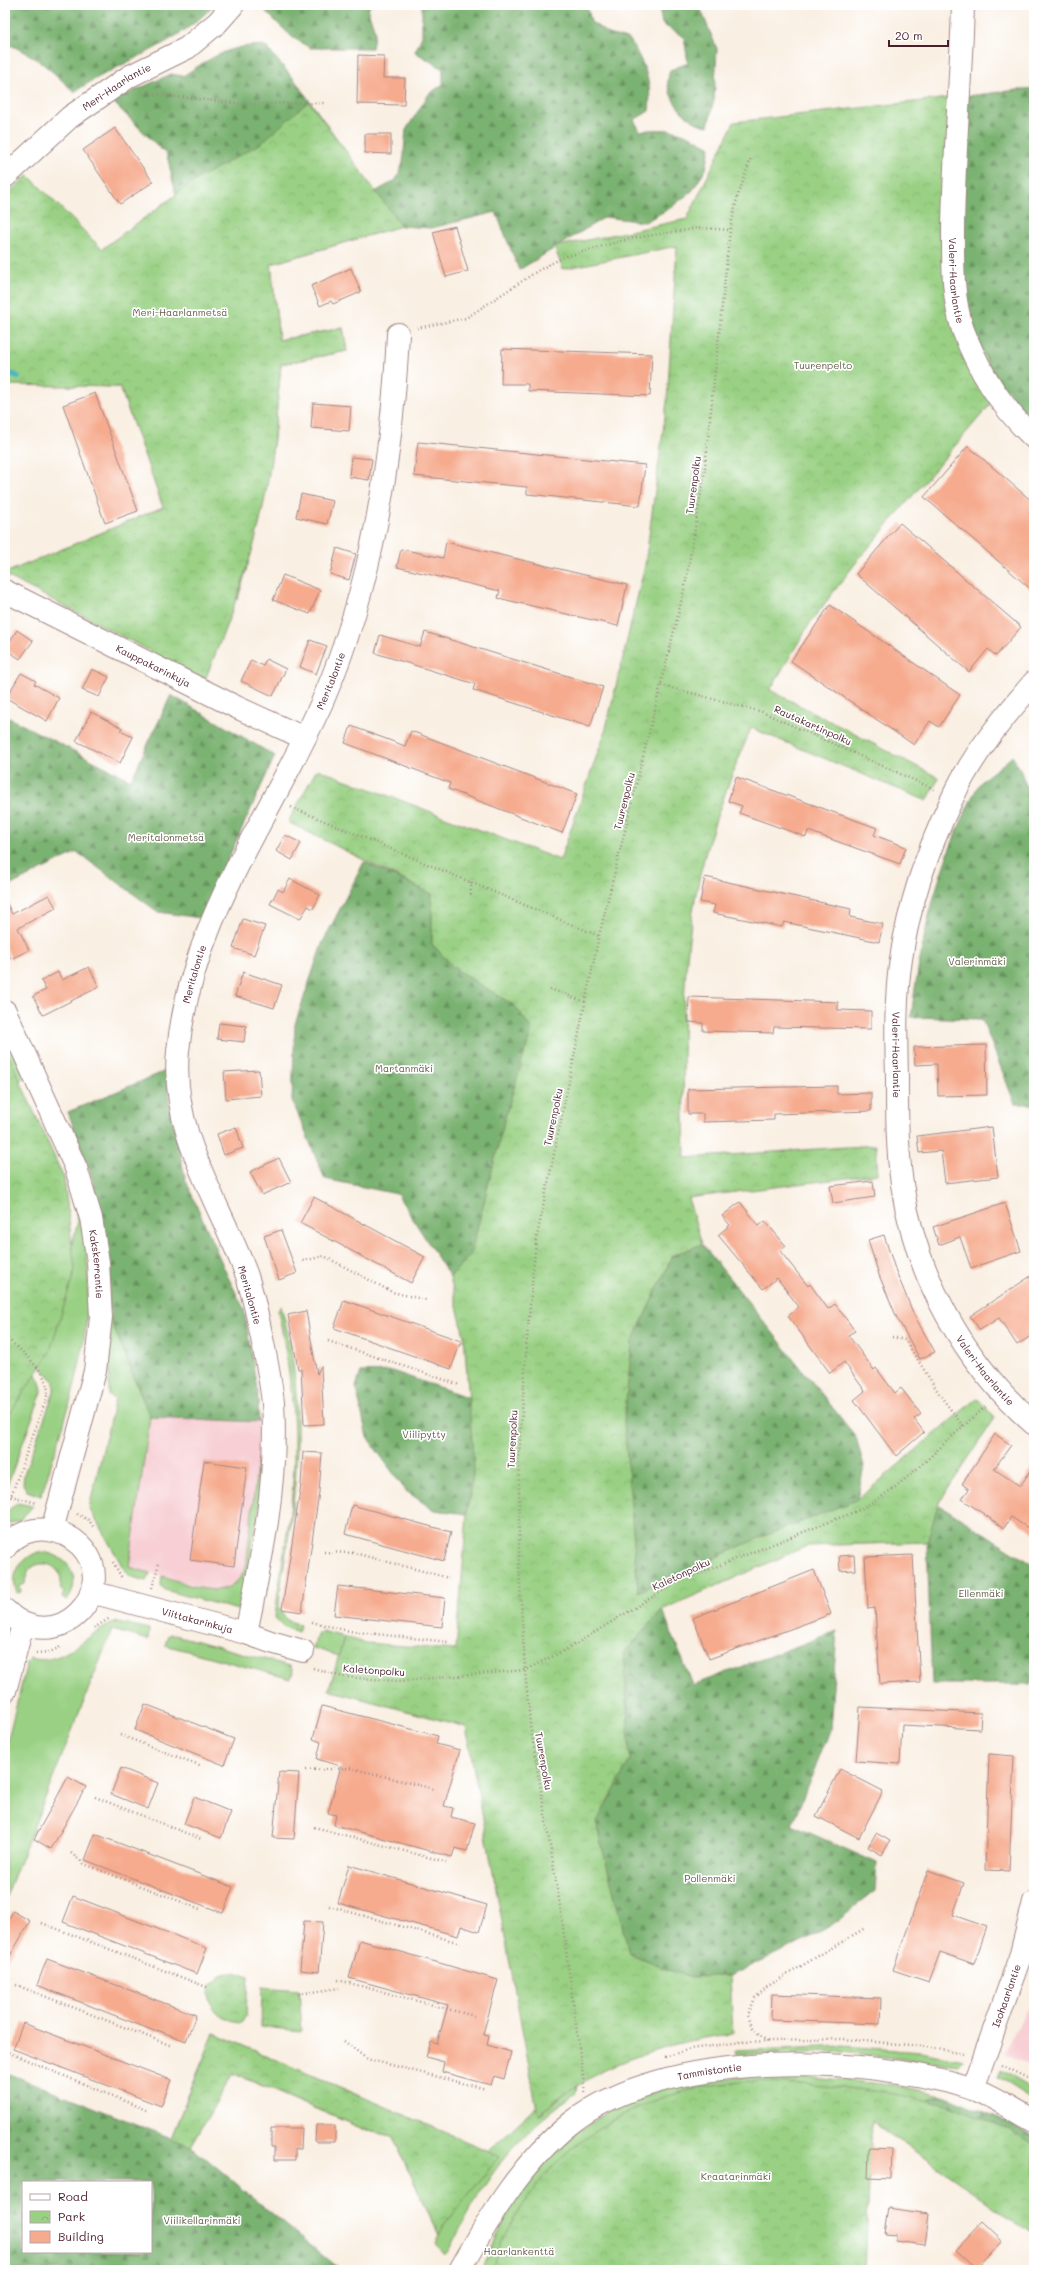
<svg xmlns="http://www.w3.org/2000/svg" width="1039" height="2275" font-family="Mali,sans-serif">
<defs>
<pattern id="forest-firs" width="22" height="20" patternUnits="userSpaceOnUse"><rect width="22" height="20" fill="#7ab271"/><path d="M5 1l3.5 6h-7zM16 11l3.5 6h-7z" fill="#66905d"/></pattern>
<pattern id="park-crowns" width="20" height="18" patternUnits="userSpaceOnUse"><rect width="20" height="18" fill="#99d083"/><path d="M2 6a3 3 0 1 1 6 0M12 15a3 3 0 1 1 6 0" fill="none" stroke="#85b271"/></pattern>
</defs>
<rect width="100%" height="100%" fill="#fff"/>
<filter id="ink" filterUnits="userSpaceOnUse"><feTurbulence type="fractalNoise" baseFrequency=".025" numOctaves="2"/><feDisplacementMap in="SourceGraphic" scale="8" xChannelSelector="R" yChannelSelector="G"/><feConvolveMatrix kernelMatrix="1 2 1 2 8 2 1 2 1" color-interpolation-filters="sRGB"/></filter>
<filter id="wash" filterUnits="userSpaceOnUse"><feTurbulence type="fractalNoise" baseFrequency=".012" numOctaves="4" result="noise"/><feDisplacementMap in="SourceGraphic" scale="16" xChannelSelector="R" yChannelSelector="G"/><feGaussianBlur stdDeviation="0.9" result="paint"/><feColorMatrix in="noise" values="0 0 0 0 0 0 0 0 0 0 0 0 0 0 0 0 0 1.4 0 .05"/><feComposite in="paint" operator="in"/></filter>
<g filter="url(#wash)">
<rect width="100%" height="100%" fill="#f9efe2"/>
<path fill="#f7cfd4" d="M150 1417 259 1422 258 1470 246 1567 242 1577 233 1586 221 1591 209 1589 129 1567Z
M1034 1990V2068L1003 2053 1029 2006Z"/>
<path fill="#99d083" stroke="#727857" d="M5 1034 25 1076 20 1081 5 1075Z
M71 1192C80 1208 82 1223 85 1241 99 1330 67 1413 41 1496L27 1491 23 1484 24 1474 54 1392V1381L5 1329 68 1259 78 1221Z
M281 1306C301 1375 300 1450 291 1521 287 1550 281 1579 279 1608L287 1620 300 1625 298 1632 283 1626 275 1618C279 1572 290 1528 293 1482 297 1423 290 1368 278 1311Z
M110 1318 150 1417 129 1567 150 1573 147 1581 131 1577 125 1571 89 1508 115 1399 109 1396Z
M5 1343C19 1357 41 1371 42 1392L5 1491Z
M258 1457 265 1460 264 1478 242 1606 238 1610 165 1590 161 1586 162 1576C193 1585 230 1606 246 1567Z
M17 1503 33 1506 19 1521 5 1525V1513Z
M38 1552C65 1552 85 1576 67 1600L62 1597 64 1593 60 1589C68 1560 26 1553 25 1584L20 1586 21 1592 17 1593C9 1574 21 1559 38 1552Z
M118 1622 149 1629 148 1640 112 1630 5 1899V1750L27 1663 30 1658C65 1668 89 1629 118 1622Z
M322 1631 344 1637 339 1656 313 1648 317 1635Z
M171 1634 290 1666 293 1672 291 1679 165 1645 168 1635Z
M214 2033 488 2151 537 2106 539 2115 577 2085 576 2093C511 2138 483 2181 449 2251L445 2254 435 2242 439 2235 392 2135 363 2129 232 2073Z
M843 2046 919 2052 964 2060 959 2066 843 2052 737 2055 736 2051Z
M1001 2070 1034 2090V2100L998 2077Z
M784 2074 892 2085 944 2095 928 2099 970 2190 872 2121 536 2270H482L503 2223 523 2188 545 2160 574 2134 609 2111 682 2081Z"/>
<path fill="url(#forest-firs)" stroke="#62684e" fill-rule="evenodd" d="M5 5H214C176 46 120 61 74 92 53 71 33 53 5 43Z
M265 5H370L368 11 375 31 372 48H310L292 37 264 10Z
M422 5H587L591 22 609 34 630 40C645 66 652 81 649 111L634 120 640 131C672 127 682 131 710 147L706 169 692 191 670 208 645 222 605 217 519 270 496 212 432 228 401 226 271 264 279 340 343 328 347 351 281 364 274 439 260 521 238 599 56 552 163 507 120 387 5 384 102 249 176 195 167 155 112 101 171 74 183 76C209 59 232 43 265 46L294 79 375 192 396 180 403 163 406 130 429 94 443 84V69L415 52 422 36Z
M663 5H699L717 49 714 100 708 126C688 123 672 105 668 85 667 81 669 74 670 70L688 63 684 37 662 24 660 12Z
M1034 88V422L1023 411 990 368 970 321 961 272 967 96Z
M171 695 275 756 201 918 158 912 77 852 5 888V716L131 780Z
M1012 756 1020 769 1034 808V1104H1015L982 1019 911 1017C920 950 931 893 957 831 964 816 970 800 978 786 984 776 1003 766 1012 756Z
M364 862 432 894V944L454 968 515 1006 533 1029 505 1118 471 1254 450 1277 397 1194 325 1179 292 1100 295 1024 322 944Z
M168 1070 169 1104 186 1181 228 1277 244 1309 258 1396 259 1422 150 1417 110 1318 105 1238 92 1178 68 1112Z
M702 1244 856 1437 864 1466 857 1500 752 1541 638 1592 624 1421 632 1342 673 1255Z
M392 1371 470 1398 474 1468 467 1514 434 1510 406 1491 367 1437 356 1387 361 1372Z
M938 1504 1034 1565V1673L1030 1684H932L927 1542Z
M662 1610 693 1685 837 1631 830 1730 792 1825 877 1863 875 1891 823 1931 730 1976 687 1977 629 1953 596 1823 630 1760 624 1653Z
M202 2061 232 2073 191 2146 340 2270H5V2072L171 2138ZM23 2182H151V2252H23Z
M944 2095 999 2118 1034 2138V2173L928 2099Z"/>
<path fill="url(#park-crowns)" stroke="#727857" d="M967 96 961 272 970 321 990 368 1005 387 858 560 810 623 770 690 939 778 927 801 751 728C730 780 708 833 697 889 679 977 683 1068 685 1158L876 1145 878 1174 688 1198 702 1244 673 1255 632 1342 624 1421 638 1592 752 1541 857 1500 977 1398 995 1418 938 1504 927 1542 807 1546 662 1610 624 1653 630 1760 596 1823 629 1953 687 1977 730 1976 733 2034C660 2042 595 2066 538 2115L466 1727 329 1690 344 1637 366 1643 456 1650 467 1514 474 1468 464 1336 450 1277 471 1254 505 1118 532 1029 515 1006 454 968 432 944V894L288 822 317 769 560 860 605 732 645 565 667 401 677 246 563 269 554 247 687 219 734 122Z
M309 101 401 226 271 264 279 340 343 328 347 351 281 364C276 416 272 470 260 521 247 576 226 627 205 680L5 575V573L163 507 120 387 5 385V196L28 175 102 249 199 178 260 144Z
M5 1048 64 1178 75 1270 49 1354 5 1421Z
M236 1972 248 1977 246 2016 241 2023C222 2022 205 2005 210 1985L214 1984 220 1975Z
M262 1987 299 1990 302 2031 261 2027Z
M214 2033 500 2156 445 2223 439 2235 392 2135 363 2129 233 2073 191 2146 171 2138Z
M756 2081C782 2082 809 2085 835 2087 909 2094 971 2104 1034 2146V2235L872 2121 865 2270H492C497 2249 506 2233 517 2215 568 2128 658 2085 756 2081Z"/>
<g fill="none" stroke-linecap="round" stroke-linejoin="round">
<path stroke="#4ab5c8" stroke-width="6" d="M5 372 18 377"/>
</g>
<g id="blocks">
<path fill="#f6ab8e" d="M358 55 384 56 383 78H405L404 105 357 104Z
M115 128 153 182 120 204 83 150Z
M365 134H391V154L365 153Z
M455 226 468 271 446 277 433 232Z
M351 268 361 292 333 304 331 301 320 306 311 286Z
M502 349 652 354 650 396 528 391V384H501Z
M95 393 138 511 105 523 63 405Z
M313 403 351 406 349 431 311 428Z
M418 442 645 465 640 506 527 494V487L414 476Z
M968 446 1034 503V592L924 497Z
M351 457 372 459 369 480 349 477Z
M301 494 333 501 327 524 296 517Z
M900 523 1021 627 996 656 988 649 969 672 856 574Z
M446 542 627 585 618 626 498 598 500 591 397 567 401 549 443 558Z
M337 548 356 554 349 580 330 574Z
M283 575 320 590 310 614 273 600Z
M830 605 960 695 939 727 930 721 914 745 791 661Z
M17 630 33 641 20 659 5 649Z
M425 632 603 687 590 727 473 690 475 684 375 653 380 635 420 647Z
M310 640 327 646 316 674 300 667Z
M266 659 286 669 273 696 241 681 251 660 263 666Z
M92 669 109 677 99 697 82 690Z
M21 673 36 681 34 684 59 698 47 721 6 698Z
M91 712 122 728 120 731 133 737 120 763 76 741Z
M351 726 405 746 411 731 577 794 562 833 448 789 450 783 345 743Z
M736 777 877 828 874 835 906 847 900 864 808 831 806 837 739 813 742 806 728 801Z
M285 835 301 843 292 860 276 851Z
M705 877 851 909 850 917 883 924 879 942 784 922 782 927 713 913 715 905 700 902Z
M290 879 320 895 313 909 308 906 300 919 270 904 278 889 283 892Z
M49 895 56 908 18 928 29 950 11 959 5 946V899L12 914Z
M243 919 265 926 254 955 233 948Z
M89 967 99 987 43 1015 33 996 46 990 41 981 58 972 62 980Z
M243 972 282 985 274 1008 235 996Z
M689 997 838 1002V1010L871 1011V1029L774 1027 773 1033 703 1031V1023L688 1022Z
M219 1023 246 1026 244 1042 217 1039Z
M986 1045 987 1095 938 1096 937 1064 915 1065 914 1047Z
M259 1070 261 1096 226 1099 224 1072Z
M837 1086V1094L871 1093V1111L774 1114V1120L703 1122V1114H688V1089Z
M236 1127 243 1148 224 1155 217 1134Z
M992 1127 998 1177 945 1183 941 1151 919 1153 917 1136Z
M279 1158 291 1182 262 1195 250 1172Z
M873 1181 875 1197 833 1203 830 1186Z
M314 1197 425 1257 411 1283 300 1223Z
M740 1202 759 1226 765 1221 786 1246 780 1251 808 1286 810 1284 828 1309 835 1304 855 1331 848 1335 874 1370 876 1368 895 1393 901 1388 921 1414 914 1419 924 1432 896 1456 854 1400 865 1391 844 1362 830 1373 788 1316 799 1307 777 1278 763 1289 718 1235 730 1225 722 1216Z
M1005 1203 1021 1251 971 1268 960 1237 939 1245 933 1227Z
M281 1230 297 1273 279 1280 264 1236Z
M884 1235 895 1269 914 1315 935 1352 920 1359 897 1318 879 1275 868 1240Z
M1034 1274V1334L1017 1345 999 1318 980 1330 970 1316Z
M344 1300 461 1341 451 1369 334 1328Z
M306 1311 317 1374 321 1366 324 1424 304 1425 301 1369H298L288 1315Z
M995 1434 1011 1445 994 1469 1020 1486 1034 1466V1532L1011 1517 1004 1528 962 1499 969 1489 962 1484Z
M303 1452 322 1453 319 1492 302 1612 282 1609 301 1484Z
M204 1461 247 1467 234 1566 190 1560Z
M352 1505 451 1532 444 1561 345 1534Z
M854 1555 855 1570 840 1571 839 1556Z
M913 1555 920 1682 880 1684 875 1608 868 1609 865 1557Z
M814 1570 831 1614 709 1659 693 1618Z
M338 1586 445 1598 442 1627 334 1615Z
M145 1704 234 1739 224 1765 135 1730Z
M322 1706 438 1736 436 1744 460 1750 444 1806 453 1808 451 1817 475 1823 467 1851 455 1848 452 1857 334 1825 336 1815 328 1813 341 1766 317 1759 321 1742 313 1739Z
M860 1707 981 1713 980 1729 902 1725 900 1764 856 1761Z
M989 1754 1014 1756 1009 1871 985 1870Z
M121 1768 158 1783 148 1809 111 1794Z
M840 1769 883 1791 859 1838 816 1816Z
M279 1772 299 1773 294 1839 273 1838Z
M68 1777 86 1787 51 1849 34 1839Z
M194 1797 231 1812 221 1838 184 1824Z
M876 1833 890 1841 882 1855 868 1847Z
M95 1834 233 1887 223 1913 85 1860Z
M349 1865 487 1905 479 1932 461 1926 458 1936 338 1903Z
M928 1870 964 1883 953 1915 987 1927 974 1964 940 1952 929 1982 893 1970Z
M73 1896 207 1948 197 1974 63 1922Z
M13 1911 30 1921 5 1965V1926Z
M304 1921 323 1922 319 1972 300 1970Z
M360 1940 498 1980 483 2034 489 2035 487 2045 511 2052 504 2079 494 2076 491 2085 475 2081 442 2072 444 2062 426 2057 431 2042 437 2044 448 2005 349 1978Z
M47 1959 196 2015 186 2041 157 2030V2032L37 1985Z
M772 1994 881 1998 880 2024 771 2020Z
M23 2023 171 2080 161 2106 13 2049Z
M316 2125H335V2142H315Z
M271 2128H302L301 2149H295V2160H274V2147H271Z
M869 2148 892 2149 891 2179 868 2178Z
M889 2208 929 2214 925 2245 896 2241V2235L885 2234Z
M982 2223 1002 2242 976 2270 955 2251Z"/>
</g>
</g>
<g filter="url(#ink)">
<use href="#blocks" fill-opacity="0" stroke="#a28786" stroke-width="1"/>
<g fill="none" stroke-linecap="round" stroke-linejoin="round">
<g stroke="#a28786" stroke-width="24">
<g id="minor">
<path id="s1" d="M963 5C961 80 954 154 953 229 953 262 952 298 963 330 979 372 1002 408 1034 438"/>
<path id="s2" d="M5 177 70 117 130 76 187 48 218 22 233 5"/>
<path id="s3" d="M5 591 234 706 304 738"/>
<path id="s4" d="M1034 682C1003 718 972 755 952 799 928 849 909 904 901 959 895 998 896 1038 897 1078 897 1113 897 1149 902 1184 915 1275 965 1364 1034 1424"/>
<path id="s5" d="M5 1011 76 1168 91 1218 98 1262 101 1317 95 1371 52 1530"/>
<path d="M5 1548C15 1534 32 1528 48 1530 61 1531 71 1537 80 1545 123 1588 57 1662 5 1610"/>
<path id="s6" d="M91 1592 246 1633 271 1642 303 1651"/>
<path id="s7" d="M246 1633C262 1557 278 1481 273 1403 271 1383 267 1363 263 1343 258 1320 254 1298 247 1276 220 1202 170 1134 178 1051 191 918 271 817 323 700 373 585 392 458 398 334"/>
<path d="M5 1691 23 1624"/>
<path id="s8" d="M973 2089 1021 1954 1034 1902"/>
<path id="s9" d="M460 2270C490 2216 522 2162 571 2123 665 2049 862 2054 971 2088 992 2095 1015 2111 1034 2121"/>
</g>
</g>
<path stroke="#a28786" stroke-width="2.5" stroke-dasharray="1 3" stroke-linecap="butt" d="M143 93 244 104 324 103
M417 328 466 318 539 270 564 257 628 239 699 228 730 230
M661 685 762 712 934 789
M291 807 599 936
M471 882V897
M550 989 585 1002
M303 1261 324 1256 392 1292 426 1300
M5 1336C20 1351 48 1370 48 1393L11 1496 5 1504
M892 1337 905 1340 942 1398 963 1426
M328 1341 460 1385
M11 1496 37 1503
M77 1514 89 1520 94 1528
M324 1552 354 1553 449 1578
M113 1562 122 1578
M152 1588 159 1563
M312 1622 349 1631 448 1642
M94 1628 110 1618
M36 1653 50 1652 60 1647
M313 1668 343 1677 401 1681 525 1670 569 1648 675 1583 859 1510C909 1484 944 1440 987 1406
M120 1735 202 1766
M306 1770 351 1768 434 1789
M95 1797 201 1839
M314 1827 446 1862
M71 1853 84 1864 200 1909
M329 1906 460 1943
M42 1923 209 1988
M338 1980 474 2016
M16 1985 172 2046
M299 1994 339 1988
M344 2041 367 2059 486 2089
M767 2042 752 2027 748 2015 755 1998 768 1986 865 1928
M5 2051 146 2110
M665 2057 690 2049 741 2042 842 2039 921 2046 963 2054
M1002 2066 1034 2082
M585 2092 561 1912 530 1724 525 1670 519 1567V1457L527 1338 536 1241 599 936 685 586 704 476 730 230 737 198 751 158"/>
<use href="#minor" stroke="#fff" stroke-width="22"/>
</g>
</g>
<g text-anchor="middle" stroke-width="3.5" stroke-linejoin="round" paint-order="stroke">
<g font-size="10" fill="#4a1f2b" stroke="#fff">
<text dy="4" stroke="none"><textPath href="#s2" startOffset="144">Meri-Haarlantie</textPath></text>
<text dy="4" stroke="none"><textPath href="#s1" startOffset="276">Valeri-Haarlantie</textPath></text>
<text transform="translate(693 485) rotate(-82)" y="4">Tuurenpolku</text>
<text dy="4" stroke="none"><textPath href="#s3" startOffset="166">Kauppakarinkuja</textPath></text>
<text dy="4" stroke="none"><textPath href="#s7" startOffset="1003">Meritalontie</textPath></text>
<text transform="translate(813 725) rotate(24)" y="4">Rautakartinpolku</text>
<text transform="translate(624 801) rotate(-76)" y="4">Tuurenpolku</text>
<text dy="4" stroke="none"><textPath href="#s7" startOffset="679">Meritalontie</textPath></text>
<text dy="4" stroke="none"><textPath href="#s4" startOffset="408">Valeri-Haarlantie</textPath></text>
<text transform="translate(553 1117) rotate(-78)" y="4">Tuurenpolku</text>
<text dy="4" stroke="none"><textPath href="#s5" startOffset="271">Kakskerrantie</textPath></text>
<text transform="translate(250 1295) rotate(74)" y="4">Meritalontie</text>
<text dy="4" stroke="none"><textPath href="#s4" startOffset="744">Valeri-Haarlantie</textPath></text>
<text transform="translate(512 1439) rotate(-87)" y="4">Tuurenpolku</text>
<text transform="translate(681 1574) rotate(-25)" y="4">Kaletonpolku</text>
<text dy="4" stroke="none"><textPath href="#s6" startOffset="110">Viittakarinkuja</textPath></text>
<text transform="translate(374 1670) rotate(4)" y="4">Kaletonpolku</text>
<text transform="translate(544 1761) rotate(80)" y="4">Tuurenpolku</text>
<text dy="4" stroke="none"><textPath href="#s8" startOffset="99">Isohaarlantie</textPath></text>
<text dy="4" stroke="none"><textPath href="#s9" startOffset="335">Tammistontie</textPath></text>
</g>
<g font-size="10" fill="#665d4a" stroke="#fff">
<text x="180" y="316">Meri-Haarlanmetsä</text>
<text x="823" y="369">Tuurenpelto</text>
<text x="166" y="841">Meritalonmetsä</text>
<text x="977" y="965">Valerinmäki</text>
<text x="404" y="1072">Martanmäki</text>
<text x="424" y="1438">Viilipytty</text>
<text x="981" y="1597">Ellenmäki</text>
<text x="710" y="1882">Pollenmäki</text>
<text x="736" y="2180">Kraatarinmäki</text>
<text x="202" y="2224">Viilikellarinmäki</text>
<text x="519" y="2255">Haarlankenttä</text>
</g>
</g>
<rect width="1039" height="2275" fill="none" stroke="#fff" stroke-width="20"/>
<rect x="22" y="2181" width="130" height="72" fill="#ffffff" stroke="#b7a5aa"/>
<rect x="30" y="2194" width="20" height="6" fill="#ffffff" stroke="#b7a5aa"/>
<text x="58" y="2201" font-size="12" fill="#4a1f2b">Road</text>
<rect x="30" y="2211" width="20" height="12" fill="url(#park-crowns)" stroke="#b7a5aa"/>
<text x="58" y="2221" font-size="12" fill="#4a1f2b">Park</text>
<rect x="30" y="2231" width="20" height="12" fill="#f6ab8e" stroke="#b7a5aa"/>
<text x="58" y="2241" font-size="12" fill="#4a1f2b">Building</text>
<path d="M889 40v6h59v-6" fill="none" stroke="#4a1f2b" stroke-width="2"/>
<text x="895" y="40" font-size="12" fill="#4a1f2b" stroke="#ffffff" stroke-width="3" paint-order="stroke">20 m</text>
</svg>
